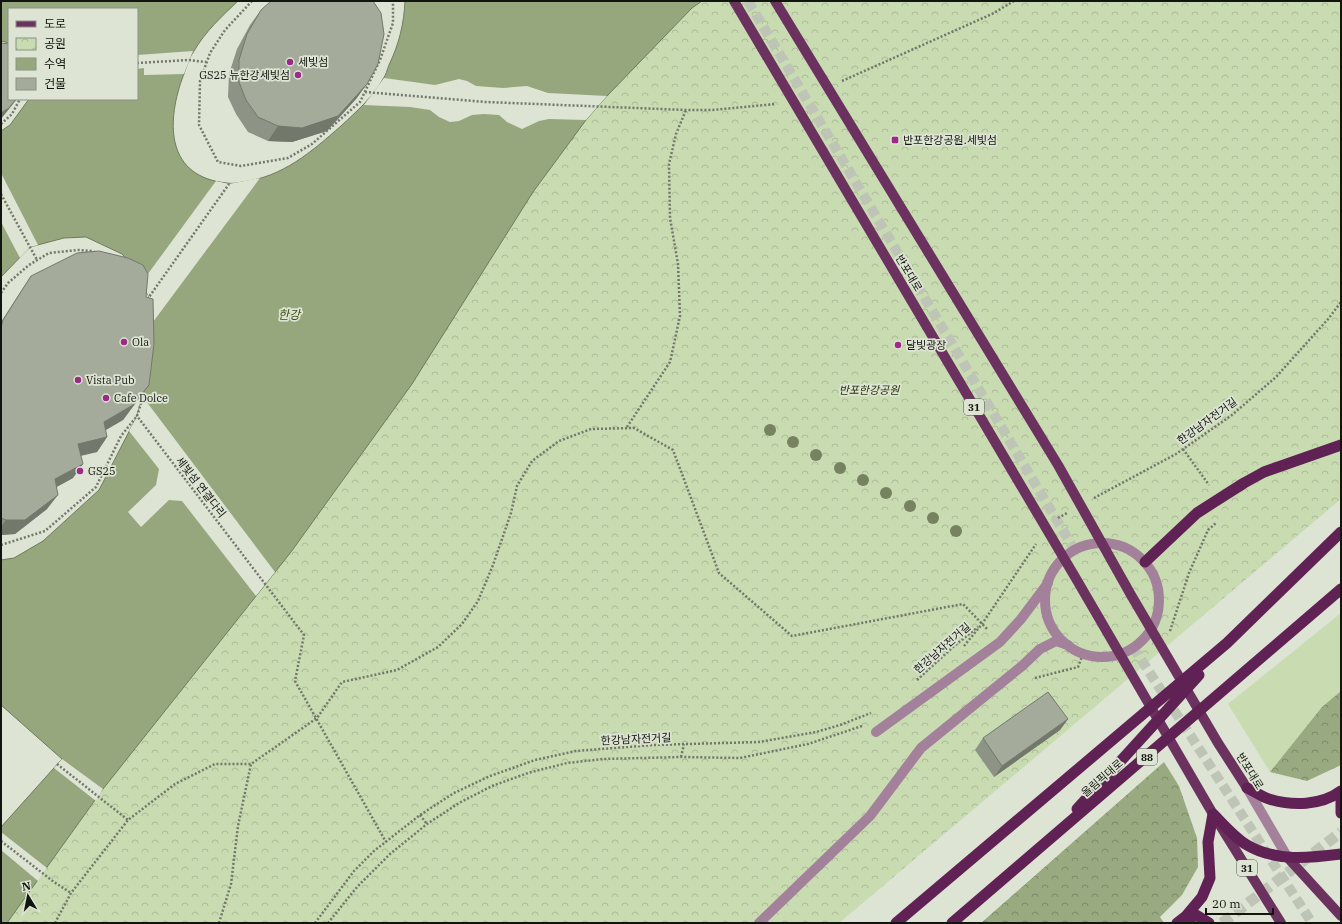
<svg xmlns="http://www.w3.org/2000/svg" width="1342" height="924" font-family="'IBM Plex Serif','Noto Sans KR',serif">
<defs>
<pattern id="forest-crowns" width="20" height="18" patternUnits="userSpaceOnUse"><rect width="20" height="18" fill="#99aa81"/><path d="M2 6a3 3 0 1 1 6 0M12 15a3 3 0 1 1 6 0" fill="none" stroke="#7b8968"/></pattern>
<pattern id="park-crowns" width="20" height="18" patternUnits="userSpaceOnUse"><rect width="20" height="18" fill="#c9dbb1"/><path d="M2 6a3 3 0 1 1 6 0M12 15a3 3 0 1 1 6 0" fill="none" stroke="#acbb97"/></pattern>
</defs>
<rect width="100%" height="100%" fill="#dde4d3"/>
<path fill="#c9dbb1" d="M1341 613V691L1322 707 1270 772 1228 704Z"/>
<path fill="url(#forest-crowns)" d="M1341 691V765L1307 781 1270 772 1322 707Z
M1164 762 1179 786 1197 838 1198 867 1182 895 1160 917 1164 923H981Z"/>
<path fill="url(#park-crowns)" d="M702 1H1341V499L839 923H7L103 789 256 596 533 192 586 120 607 96 692 8Z"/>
<path fill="#96a77e" stroke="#6e7b5d" d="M1 1H238C222 16 205 32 194 51 188 59 186 70 182 79 166 125 167 177 227 183 232 184 237 183 242 182 283 177 311 152 341 126 356 112 373 97 383 79 386 75 387 70 389 65 399 44 404 24 405 1H702L692 8 607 96 586 120 533 192 412 384 291 552 103 789 7 923H1V827L62 759 1 705V560L14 558 43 541 99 490 137 416 147 380 151 349 149 297 136 269 122 254 86 237 64 238 30 247 1 277V131L10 125 29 99H137V9H9V43L1 41Z"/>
<path fill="#dde4d3" d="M193 51 184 74 144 75V68L137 69V55Z
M384 78 435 85 459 79 467 81 476 86 503 88 527 86 548 93 607 96 586 120 549 119 539 121 522 129 507 122 499 115 484 114 472 115 459 121 450 122 439 117 430 110 410 107 364 105Z
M1 173 38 245 30 247 20 258 1 222Z
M260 178 150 326 149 297 142 282 216 181 229 184Z
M143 397 275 572 256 596 182 501 169 500 141 527 128 512 156 485 159 469 129 431 137 416Z
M62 759 103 789 96 801 54 768Z
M1 832 47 868 38 881 1 850Z"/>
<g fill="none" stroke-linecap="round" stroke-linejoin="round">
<path stroke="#bfc5b6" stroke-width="10" stroke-dasharray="10 5" stroke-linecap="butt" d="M748 1 1074 549
M1133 647 1312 923"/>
<path stroke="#bfc5b6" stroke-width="11" stroke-dasharray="11 5.5" stroke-linecap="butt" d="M1222 923 1341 832"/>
<path stroke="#72766b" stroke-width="2.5" stroke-dasharray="2 2" stroke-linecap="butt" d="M252 1 225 30 210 53 200 81 199 125 218 162 241 166 288 158 312 144 360 102 380 60 393 23V1
M137 63 189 60 206 62
M842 81 992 14 1014 1
M365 92 486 102 686 110H712L776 104
M1 124 12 114 20 99
M1 194 37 260
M1 293 8 283 29 265 49 253 78 250 92 251 97 253
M149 300V297L229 184
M143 391V397L137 416 304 635 295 681 386 842
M627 427 670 362 680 316 678 264 670 218 669 164 676 134 686 110
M1183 449 1209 485
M1094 498 1176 454 1232 415 1276 377 1329 318 1341 302
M1058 518 1067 513
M1 545 45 531 96 487 121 436 137 416
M1170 631 1189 573 1208 530 1216 523
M964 646 982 624 1036 544
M1035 678 1078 667 1083 654
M917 680 953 647 978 627
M681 757 684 744
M57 764 128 820
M420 815 427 824
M1 841 54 882 71 893
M55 923 71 893 128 820 175 784 215 764H251L317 718 342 682 397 670 438 647 462 624 478 601 493 565 511 513 517 486 532 461 559 441 591 429 634 428 673 450 719 573 792 636 963 604 988 630
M219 923 231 884 238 826 251 764
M315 923 354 871 374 851 420 815 454 793 490 776 535 760 576 751 653 745 759 742 816 732 840 725 871 713
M328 923 357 887 390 854 427 824 459 803 492 786 528 773 567 763 603 759 681 757 740 758 808 744 862 726"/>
<path stroke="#a3819b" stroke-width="10" d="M876 732 1000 642 1021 619 1048 583
M759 923 870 816 921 748 1022 666 1040 649 1056 641 1068 645"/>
<path stroke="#a3819b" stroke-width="10" d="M1045 600a57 57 0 1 1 114 0a57 57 0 1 1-114 0Z
M1247 788 1288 858"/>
<path stroke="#6b3260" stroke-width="10" d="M734 1 1078 582 1213 814 1281 923
M775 1 1058 465 1131 595 1218 743 1247 788
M1288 858 1341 916"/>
<path stroke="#602255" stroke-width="11" d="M1145 562 1197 513 1244 483 1264 472 1341 445
M1247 788C1254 791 1262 797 1269 799 1292 806 1321 806 1341 791
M1341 802V813
M1077 809 1199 675
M1213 814C1222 823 1236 839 1247 845 1276 862 1309 858 1341 854
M896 923 1227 643 1341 532
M952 923 1341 589
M1177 923 1186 916 1202 897 1210 878 1208 842 1213 814
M1183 923 1196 915 1209 923"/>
</g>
<g fill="#768260">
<circle cx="770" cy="430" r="6"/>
<circle cx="793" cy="442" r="6"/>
<circle cx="816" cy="455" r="6"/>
<circle cx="840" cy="468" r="6"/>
<circle cx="863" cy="480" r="6"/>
<circle cx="886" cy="493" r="6"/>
<circle cx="910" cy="506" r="6"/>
<circle cx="933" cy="518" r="6"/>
<circle cx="956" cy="531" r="6"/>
</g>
<path fill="#8d9385" d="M261 10 367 84 356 99 327 131 292 142 268 141 248 132 236 114 228 97 229 74 237 49 250 25Z
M31 276 146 297 149 385 123 420 105 430 107 437 97 452 81 456 73 478 56 487 47 509 15 534 1 535V322L21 291Z
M1068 719 1060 730 994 777 975 750 983 738Z"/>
<path fill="#73786c" d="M367 84 356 99 327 131 292 142 268 141 278 126Z
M16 99H17L1 119V113Z
M149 385 123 420 94 437 104 422Z
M107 437 97 452 68 458 78 444Z
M83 464 73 478 44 494 55 479Z
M58 495 47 509 15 534 1 535V527L6 520Z
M1068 719 1060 730 994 777 1002 766Z"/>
<path fill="#a4ab9b" stroke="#73786c" d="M271 1H373L381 13 384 34 378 64 367 84 338 116 302 128 278 126 258 117 246 100 239 82V60L247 34 261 10Z
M1 43 9 44V99H16L9 108 1 113Z
M99 251 128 258 143 265 148 274 146 297 153 299 154 344 149 385 133 405 104 422 107 437 78 444 83 464 55 479 58 495 25 520H6L1 518V328L3 320 31 276 77 253Z
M1048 692 1068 719 1002 766 983 738Z"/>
<g fill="#9b2a88" stroke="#dde4d3" stroke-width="1.5">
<circle cx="290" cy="62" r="4"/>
<circle cx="298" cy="75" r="4"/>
<rect x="891" y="136" width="8" height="8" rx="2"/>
<circle cx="124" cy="342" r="4"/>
<circle cx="898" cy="345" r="4"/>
<circle cx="78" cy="380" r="4"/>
<circle cx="106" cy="398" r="4"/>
<circle cx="80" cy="471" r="4"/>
</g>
<g text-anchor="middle" stroke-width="3.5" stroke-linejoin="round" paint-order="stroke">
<g fill="#dde4d3" stroke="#4f534a" stroke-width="1">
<rect x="964" y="399" width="20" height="16" rx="3"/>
<rect x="1137" y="749" width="20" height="16" rx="3"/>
<rect x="1237" y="860" width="20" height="16" rx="3"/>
</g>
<g font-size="10" font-weight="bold" fill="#12150f">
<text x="974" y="411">31</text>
<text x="1147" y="761">88</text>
<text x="1247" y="872">31</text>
</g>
<g font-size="11" fill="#12150f" stroke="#dde4d3" text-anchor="start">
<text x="298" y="66">세빛섬</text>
<text x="290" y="79" text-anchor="end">GS25 뉴한강세빛섬</text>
<text x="903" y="144">반포한강공원.세빛섬</text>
<text x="132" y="346">Ola</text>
<text x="906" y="349">달빛광장</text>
<text x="86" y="384">Vista Pub</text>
<text x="114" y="402">Cafe Dolce</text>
<text x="88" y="475">GS25</text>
</g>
<g font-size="11" fill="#12150f" stroke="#dde4d3">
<text transform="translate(909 273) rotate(59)" y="4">반포대로</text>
<text transform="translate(1207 421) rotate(-36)" y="4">한강남자전거길</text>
<text transform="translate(201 487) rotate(52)" y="4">세빛섬 연결다리</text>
<text transform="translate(942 648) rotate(-41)" y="4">한강남자전거길</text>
<text transform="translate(636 739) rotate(-3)" y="4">한강남자전거길</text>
<text transform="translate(1250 771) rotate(58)" y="4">반포대로</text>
<text transform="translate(1102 778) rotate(-41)" y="4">올림픽대로</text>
</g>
<g font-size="11" font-style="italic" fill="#223202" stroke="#dde4d3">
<text x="869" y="394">반포한강공원</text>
</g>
<g font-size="12" font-style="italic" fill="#384d0d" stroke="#dde4d3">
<text x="289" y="319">한강</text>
</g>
</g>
<rect width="1342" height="924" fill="none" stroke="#12150f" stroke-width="4"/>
<rect x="8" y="8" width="130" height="92" fill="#dde4d3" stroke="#8c9185"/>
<rect x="16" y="21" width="20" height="6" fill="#6b3260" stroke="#8c9185"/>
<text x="44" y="28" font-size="12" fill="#12150f">도로</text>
<rect x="16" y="38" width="20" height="12" fill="url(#park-crowns)" stroke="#8c9185"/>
<text x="44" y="48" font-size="12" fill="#12150f">공원</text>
<rect x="16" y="58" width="20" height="12" fill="#96a77e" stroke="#8c9185"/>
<text x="44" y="68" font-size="12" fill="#12150f">수역</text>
<rect x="16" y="78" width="20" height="12" fill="#a4ab9b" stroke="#8c9185"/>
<text x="44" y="88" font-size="12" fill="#12150f">건물</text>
<g transform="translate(28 896) rotate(350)" stroke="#dde4d3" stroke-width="3" paint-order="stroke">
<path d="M0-3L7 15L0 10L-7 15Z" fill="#12150f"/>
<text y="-6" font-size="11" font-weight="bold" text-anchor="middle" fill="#12150f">N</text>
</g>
<path d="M1206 908v6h67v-6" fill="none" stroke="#12150f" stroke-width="2"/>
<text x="1212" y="908" font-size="12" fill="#12150f" stroke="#dde4d3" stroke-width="3" paint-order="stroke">20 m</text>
</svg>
